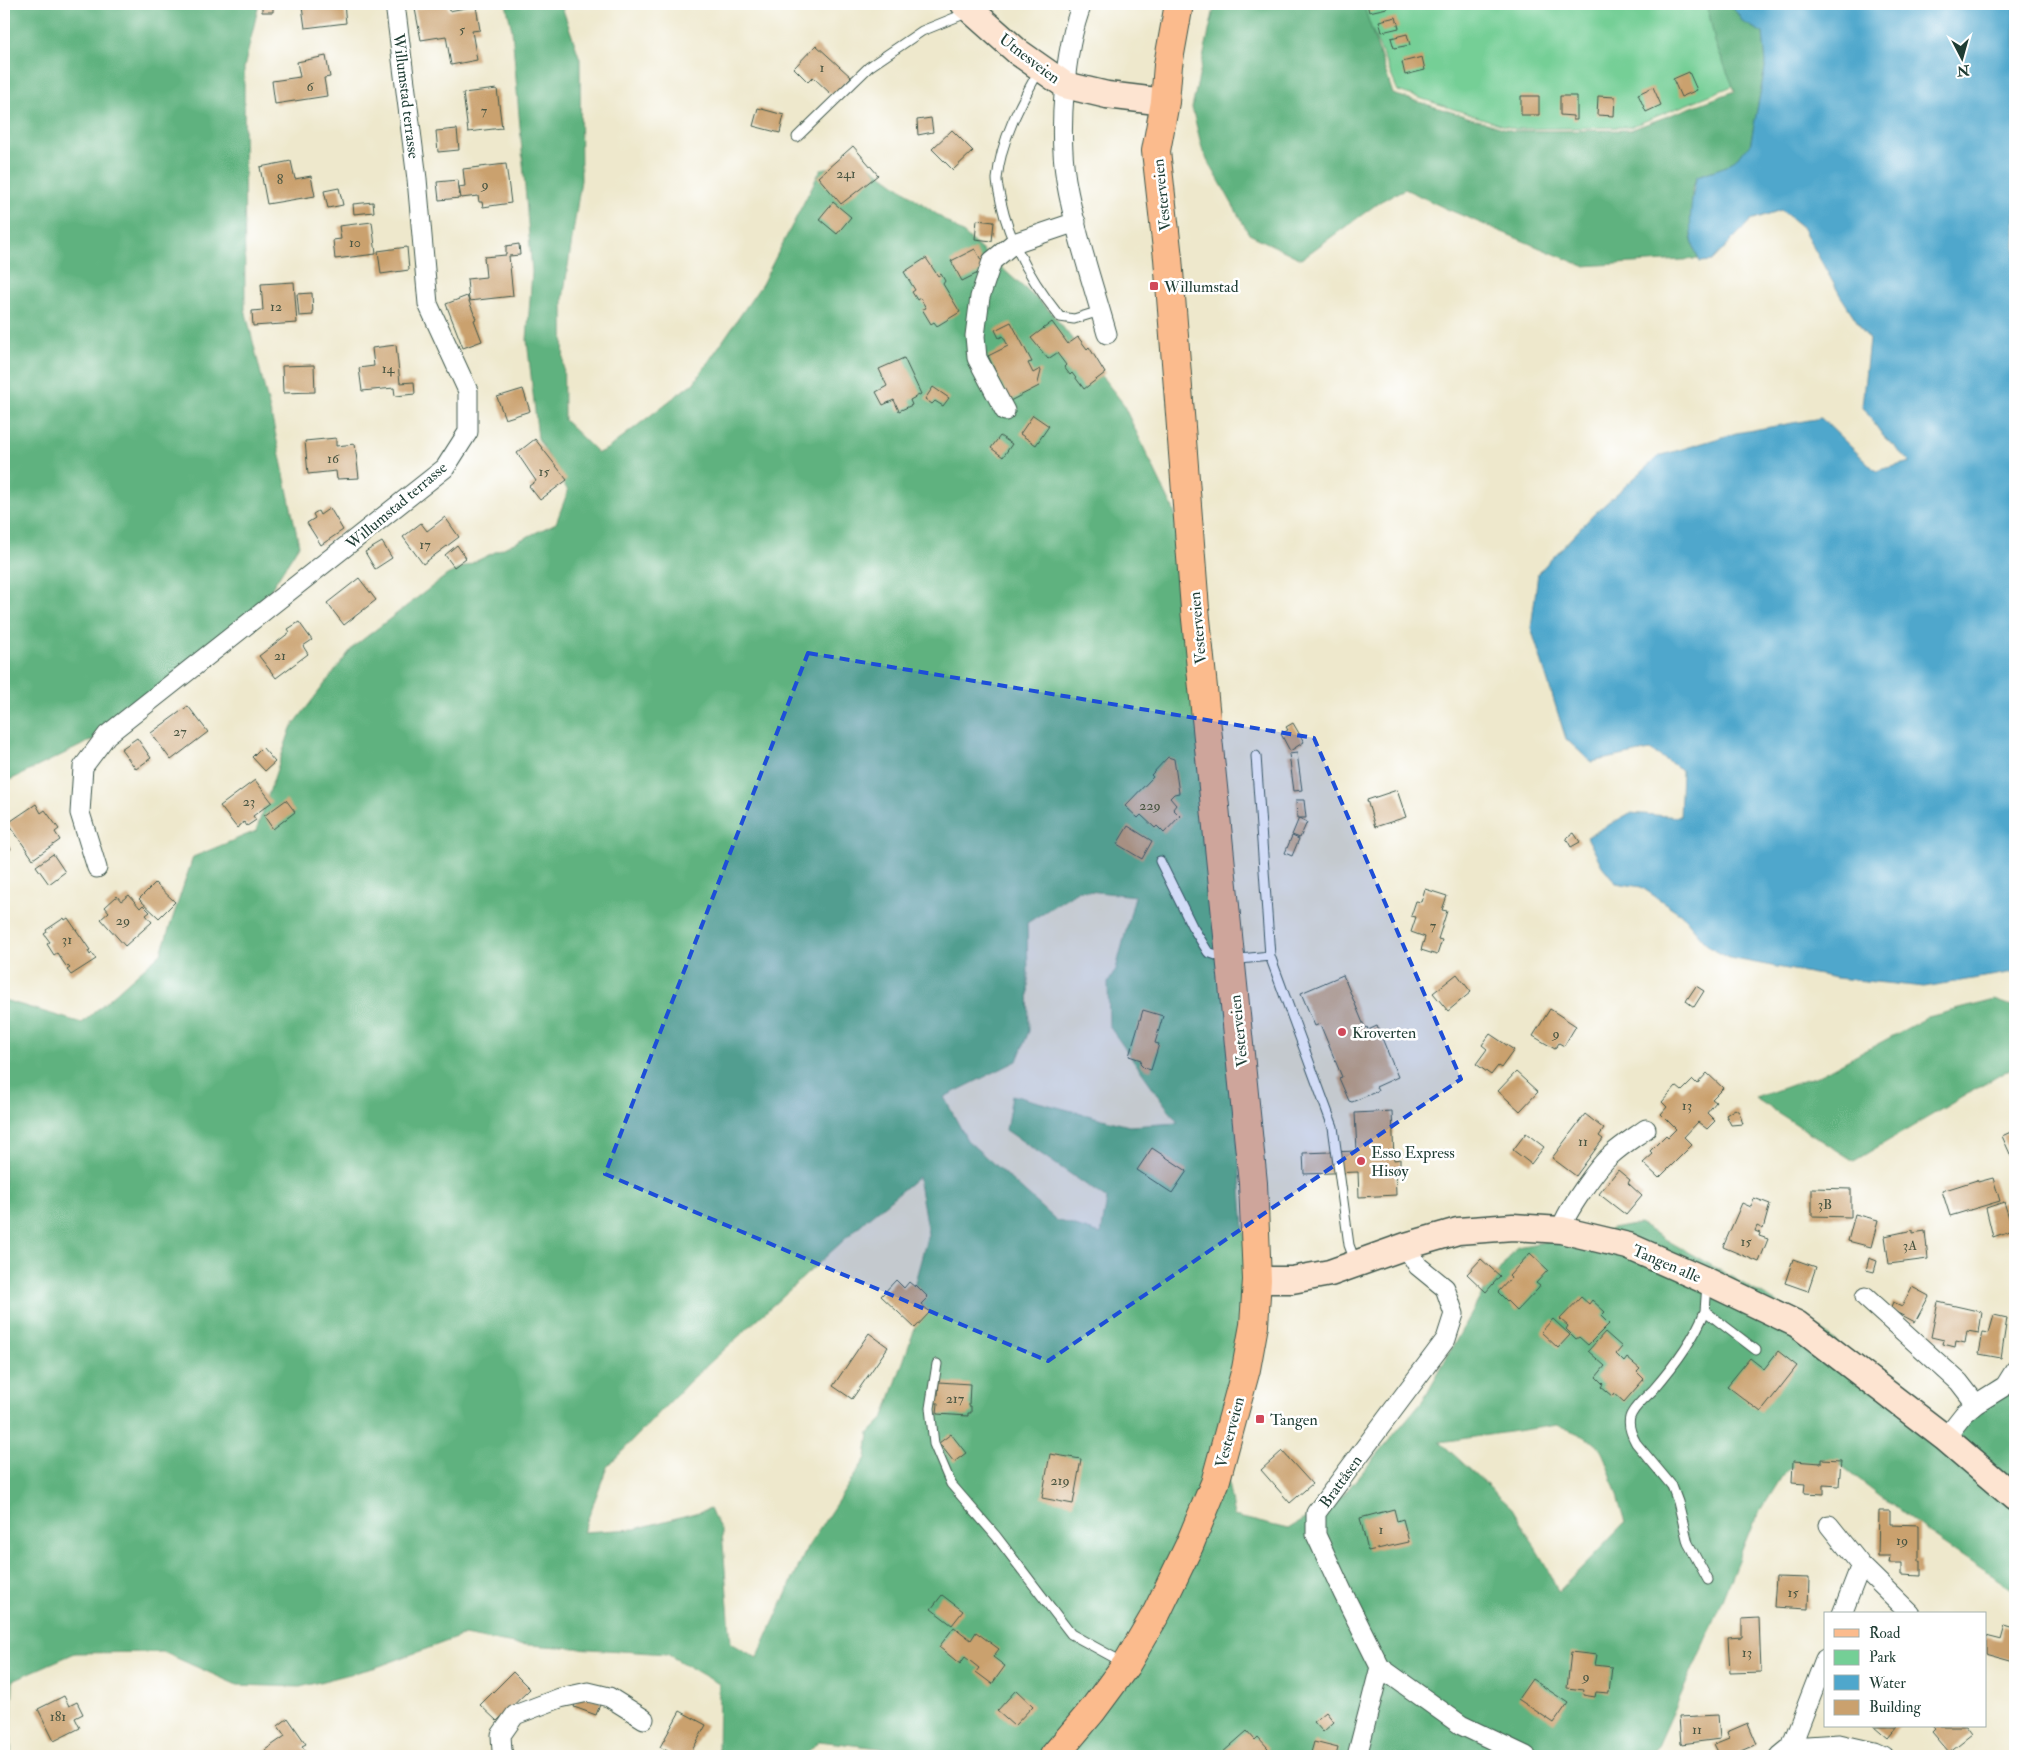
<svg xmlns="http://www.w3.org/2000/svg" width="2019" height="1760" font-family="'IM FELL Double Pica',serif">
<rect width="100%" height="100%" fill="#fff"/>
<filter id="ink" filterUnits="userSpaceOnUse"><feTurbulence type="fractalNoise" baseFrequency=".02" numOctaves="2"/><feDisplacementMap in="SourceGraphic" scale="10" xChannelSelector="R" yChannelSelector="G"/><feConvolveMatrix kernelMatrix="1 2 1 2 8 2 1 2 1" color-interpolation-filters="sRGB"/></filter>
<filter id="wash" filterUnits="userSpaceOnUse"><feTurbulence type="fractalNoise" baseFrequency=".0096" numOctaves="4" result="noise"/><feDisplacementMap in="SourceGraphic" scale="20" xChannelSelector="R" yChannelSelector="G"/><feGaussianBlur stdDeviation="1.12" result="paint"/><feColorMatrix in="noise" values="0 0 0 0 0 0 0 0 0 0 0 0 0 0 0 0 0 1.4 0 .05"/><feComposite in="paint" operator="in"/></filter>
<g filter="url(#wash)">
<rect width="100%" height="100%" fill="#eee8cc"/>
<path fill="#74cf96" stroke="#4a8665" d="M1361 4H1724L1752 78 1630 127 1515 129 1398 91Z"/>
<path fill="#5fb27f" stroke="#3f785a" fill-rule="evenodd" d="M4 4H259L244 68 245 309 274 427 299 545 259 608 115 729 4 783Z
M506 4H561L580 59 581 180 563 299 564 420 598 453 607 449 690 385 693 384 762 284 821 169 863 161 964 234 1050 311 1122 402 1174 511 1199 629 1253 1348 1225 1465 1234 1516 1288 1529 1343 1495 1423 1400 1482 1294 1517 1247 1639 1224 1817 1326 1942 1430 1996 1381 2015 1389V1591L1929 1533 1834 1460 1789 1468 1781 1478 1752 1525 1708 1635 1658 1746 1647 1756H900L888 1749 819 1741 804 1756H718L719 1684 667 1654 514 1644 464 1635 377 1667 300 1687 237 1685 163 1652 75 1653 13 1680 11 1756H4V1000L82 1023 161 953 193 857 256 831 291 728 353 647 447 575 556 523 568 491 538 438 527 340 532 272 512 30ZM1079 890 1135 896 1116 969 1108 983 1109 1026 1178 1123 1129 1126 1012 1095 1006 1130 1107 1199 1101 1234 1056 1220 967 1140 944 1097 1017 1061 1029 1031 1027 923ZM918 1177 928 1234 915 1282 916 1325 883 1419 869 1433 866 1458 807 1548 757 1658 731 1643 722 1532 710 1509 635 1529 583 1532 607 1467 690 1381 867 1219ZM1558 1425C1571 1431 1587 1436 1597 1445 1608 1456 1619 1506 1625 1523L1558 1592 1546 1566 1512 1508 1440 1442Z
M1215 4H1363L1393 94 1513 131 1630 130 1735 91 1715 42 1707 4H1731L1743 22 1763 33 1766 63 1750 146 1727 166 1697 176 1692 189 1691 238 1699 259 1583 266 1447 209 1405 189 1381 201 1301 259 1249 234 1203 152 1192 108Z
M1995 1000 2015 1007V1066L1854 1161 1755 1098 1820 1075 1928 1017Z"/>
<path fill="#4fa7cc" stroke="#377280" d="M1731 4H2015V972L1924 987 1836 978 1729 958 1710 948 1681 914 1641 887 1616 883 1602 866 1587 837 1630 813 1680 817 1682 770 1650 750 1591 762 1566 739 1531 628 1538 573 1594 514 1659 456 1736 433 1821 418 1876 471 1910 462 1883 436 1862 406 1869 340 1840 295 1802 227 1781 210 1751 220 1712 261 1700 262C1697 255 1693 247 1692 239 1688 224 1692 190 1697 176L1727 166 1750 146 1766 63 1763 33 1743 22Z"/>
<g id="blocks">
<path fill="#caa16e" d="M262 4H273V12H262Z
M320 4H344L346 23 305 28 302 7Z
M447 4 449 11 476 6 480 30 472 31 477 60 451 65 446 36 421 40 415 9Z
M1367 4H1386L1387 8 1369 12Z
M1396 17 1399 28 1382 32 1379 21Z
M1407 34 1410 45 1394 48 1391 38Z
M816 45 851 77 833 96 813 77 808 82 794 68Z
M326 56 330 77 324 78 327 96 275 104 272 81 300 77 297 62Z
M1422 57 1425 70 1405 75 1402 62Z
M1689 72 1697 90 1681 97 1673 79Z
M1653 87 1661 105 1646 112 1638 94Z
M497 89 502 128 468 132 463 93Z
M1521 96H1539V115H1521Z
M1560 96H1577V120H1573V116L1560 115Z
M1598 96 1615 97 1614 116 1597 115Z
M758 108 784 115 780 133 753 126Z
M931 118 933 132 918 135 917 120Z
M457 129 459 150 438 152 436 131Z
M952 130 973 151 953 170 932 149Z
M853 146 878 175 841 204 818 177Z
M291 161 295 179 311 176 315 196 267 204 260 167Z
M506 164 511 203 483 207 482 202H479L478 196 461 198 459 187 465 186 463 169Z
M458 180 460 198 439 200 437 182Z
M339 188 343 205 328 208 324 191Z
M373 202 374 212 354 214 353 204Z
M833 202 851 217 837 234 819 219Z
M977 220 994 222 992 241 975 239Z
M372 222 376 254 335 259 333 240 341 239 339 226Z
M519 244 520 255 509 256 513 296 469 301 467 279 486 277 484 257 506 255V246Z
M407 247 409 270 381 274 378 251Z
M975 249 986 269 962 281 951 261Z
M926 258 938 276 941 274 945 281 943 284 960 312 937 326 934 322 931 324 922 309 926 308 920 298 917 300 912 292 915 290 904 272Z
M294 282 297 323 253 326 252 311 263 310 261 284Z
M312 293 313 315 299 316 297 294Z
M467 296 476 319 474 320 482 341 463 348 446 304Z
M1011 322 1032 362 1028 363 1033 373 1040 369 1041 371 1038 383 1039 386 1010 401 988 356 1008 346 1003 336 999 338 995 330Z
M1052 322 1068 344 1078 337 1087 349 1089 347 1105 373 1084 389 1072 373 1070 375 1064 367 1066 365 1057 353 1048 359 1031 338Z
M396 345 400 383 414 382 415 394 395 396 394 388 362 391 359 368 374 366 372 348Z
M904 358 921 394 910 400 912 405 899 411 894 400 883 405 876 392 887 386 879 369Z
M314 365 315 392 283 393 282 366Z
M933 387 949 398 943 406 935 401 932 404 925 399Z
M523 389 530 411 505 419 497 397Z
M1033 415 1049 426 1036 445 1020 434Z
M1000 436 1012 444 1003 457 991 448Z
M336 438V446L355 444 359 478 337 479 336 471 308 474 305 441Z
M535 439 567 480 540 500 529 486 536 481 517 453Z
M330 508 343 530 321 545 307 523 315 518 313 514 318 511 320 515Z
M445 517 459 537 423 564 403 537 421 523 427 531Z
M382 542 392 558 375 569 365 552Z
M457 545 466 558 454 567 445 555Z
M359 578 376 600 344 625 327 603Z
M299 622 312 640 303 646 308 654 276 678 259 656 290 632 288 629Z
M188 706 208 732 171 760 151 733Z
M1293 723 1304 742 1290 751 1281 734 1288 730 1286 727Z
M137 738 151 758 136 769 121 749Z
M262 747 275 762 265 771 252 757Z
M1297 753 1302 790 1294 791 1289 754Z
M1168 757 1174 759 1179 793 1174 794 1170 798 1176 805 1173 809 1180 816 1164 833 1157 826 1155 828 1141 815 1138 818 1125 806 1153 777 1151 775Z
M255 780 272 802 253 816 256 820 247 826 244 822 237 828 220 806Z
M1397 790 1406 817 1375 827 1367 800Z
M286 800 295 812 273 829 264 816Z
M1296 800H1304L1306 818H1297Z
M36 804 41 813 45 810 59 829 55 832 60 840 33 859 8 823Z
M1299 818 1307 822 1300 838 1292 835Z
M1128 826 1152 841 1142 859 1117 844Z
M1574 833 1580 842 1571 847 1566 838Z
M1292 836 1299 839 1292 856 1285 853Z
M5 840 11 849 4 853V841Z
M53 854 65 872 49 884 36 866Z
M155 883 175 902 159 918 139 899Z
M1425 889 1447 896 1442 910 1447 911 1438 939 1442 940 1437 955 1421 950 1425 937 1411 932 1416 917 1411 916 1416 901 1421 902Z
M129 895 140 908 143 905 150 912 146 915 152 922 125 946 101 919 109 912 105 907 117 896 121 901Z
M64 918 65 920 68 918 90 950 88 951 90 955 92 953 96 959 71 975 67 970 70 968 67 965 66 966 57 953 54 955 47 944 50 942 44 934 47 932 46 930Z
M1457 974 1471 992 1448 1011 1433 993Z
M1343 975 1365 1028 1367 1027 1368 1030 1377 1026 1398 1077 1376 1087 1378 1091 1352 1102 1349 1101 1339 1078 1342 1077 1320 1024 1315 1026 1301 993Z
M1696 986 1704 991 1694 1007 1686 1001Z
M1550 1009 1576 1026 1564 1046 1559 1043 1555 1049 1533 1036Z
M1143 1010 1163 1016 1155 1043 1159 1044 1151 1070 1144 1068 1140 1064 1141 1060 1129 1056Z
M1490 1034 1514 1050 1501 1068 1498 1066 1491 1075 1476 1064 1487 1049 1482 1045Z
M1516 1072 1538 1092 1520 1111 1498 1091Z
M1707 1073 1723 1088 1712 1099 1716 1102 1707 1113 1715 1121 1707 1129 1698 1122 1684 1137 1692 1145 1659 1178 1643 1163 1653 1154 1650 1151 1666 1135 1668 1137 1676 1129 1661 1114 1667 1107 1662 1102 1676 1086 1682 1091 1693 1080 1697 1084Z
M1735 1109 1739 1112 1743 1124 1731 1125 1726 1115Z
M1392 1111 1394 1160 1400 1159V1170H1395L1396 1195 1359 1197 1358 1172 1304 1174 1303 1153 1357 1151 1355 1113Z
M1585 1114 1604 1129 1599 1136 1603 1139 1576 1176 1552 1158Z
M2015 1130V1165L2002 1136Z
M1526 1133 1544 1147 1531 1164 1513 1150Z
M1152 1148 1187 1171 1172 1193 1137 1170Z
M1618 1170 1630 1180 1628 1183 1642 1196 1626 1215 1599 1194Z
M1993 1178 2000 1201 1950 1216 1942 1191 1977 1180 1978 1182Z
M1812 1188 1851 1189V1217L1812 1216Z
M1754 1198 1770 1204 1763 1229 1757 1226 1755 1231 1760 1233 1759 1236 1768 1239 1759 1262 1723 1247 1742 1203 1751 1207Z
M2004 1202 2013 1230 1993 1237 1986 1208Z
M1855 1214 1878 1220 1871 1247 1848 1241Z
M1913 1230V1233L1925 1231 1928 1259 1889 1264 1885 1236Z
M1530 1253 1548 1270 1536 1283 1540 1286 1538 1289 1517 1311 1498 1292 1511 1278 1509 1276Z
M1869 1258 1877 1261 1874 1272 1866 1270Z
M1481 1259 1500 1276 1486 1292 1467 1274Z
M1793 1259 1816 1267 1808 1291 1785 1283Z
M896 1280 904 1288 909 1282 915 1287 916 1285 928 1297 921 1304 930 1312 915 1328 881 1296Z
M1912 1287 1929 1296 1915 1322 1890 1309 1893 1302 1902 1306Z
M1581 1297 1589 1304 1592 1300 1605 1312 1601 1316 1609 1324 1588 1345 1579 1337 1576 1339 1566 1329 1568 1326 1560 1319Z
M1938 1302 1982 1312 1979 1333 1967 1331 1965 1343 1956 1341 1955 1347 1943 1344 1944 1340 1931 1337Z
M1994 1315 2007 1318 2001 1358 1979 1354 1983 1332 1989 1333Z
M1553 1319 1570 1335 1558 1348 1541 1332Z
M1605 1332 1622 1347 1616 1354 1624 1362 1627 1358 1640 1369 1637 1372 1644 1379 1624 1402 1614 1393 1612 1396 1601 1387 1603 1384 1596 1377 1605 1366 1588 1351Z
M869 1333 888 1347 852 1399 833 1386Z
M1778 1351 1797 1366 1761 1412 1727 1386 1750 1358 1764 1369Z
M939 1382 970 1384 969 1406H971V1413H968V1416L937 1414 938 1403H935L936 1395H938Z
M951 1434 966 1453 954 1462 939 1443Z
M1282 1451 1312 1484 1290 1503 1261 1470Z
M1050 1454 1081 1459 1073 1504 1042 1498Z
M1821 1459 1841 1460 1839 1486 1824 1485V1494L1804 1493 1805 1484 1792 1483 1793 1461 1821 1463Z
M1394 1509 1397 1521 1403 1519 1409 1542 1368 1551 1360 1518Z
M1879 1511H1890V1524L1919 1525V1561L1921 1560V1576L1902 1575V1563H1889L1890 1556H1878Z
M1776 1577 1809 1578 1808 1609 1774 1607Z
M942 1595 963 1611 952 1625 931 1609Z
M1759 1618 1761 1672 1730 1673 1728 1638 1742 1637V1619Z
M2005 1626 2015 1629 2014 1661 1985 1653V1636L2001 1640Z
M954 1627 971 1640 976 1632 999 1649 993 1657 1005 1666 992 1684 976 1672 979 1668 965 1657 960 1664 939 1647Z
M1571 1652 1597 1655 1595 1665 1612 1667 1609 1693 1596 1692 1595 1697 1583 1695 1584 1690 1567 1688Z
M513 1672 530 1689 497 1721 480 1705Z
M1532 1679 1568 1703 1554 1723 1518 1699Z
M1016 1690 1033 1706 1014 1726 997 1711Z
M579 1694 601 1702 596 1715 574 1707Z
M64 1696 69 1706 77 1702 83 1714 75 1718 80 1728 54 1741 38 1709Z
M680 1711 706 1725 689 1756H677L660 1747Z
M1326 1712 1334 1722 1323 1732 1314 1722Z
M1718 1715 1720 1739 1681 1744 1679 1717Z
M288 1718 306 1744 302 1746 309 1756H270L265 1750 285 1736 278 1726Z
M1748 1723 1757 1744 1729 1756H1720L1714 1744 1729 1738 1727 1732Z
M1874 1726H1898L1888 1738Z
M1932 1726H1966L1972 1734 1949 1752 1932 1732 1935 1729Z
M1247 1731 1255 1740 1258 1737 1268 1748 1264 1751 1267 1754 1264 1756H1224L1222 1753Z
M1314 1742 1338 1748 1336 1756H1310Z"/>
</g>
</g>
<g filter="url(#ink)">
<use href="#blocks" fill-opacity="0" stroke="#3e574b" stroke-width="1"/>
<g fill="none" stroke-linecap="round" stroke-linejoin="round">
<g stroke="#3e574b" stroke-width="11">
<path id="service" d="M1040 69C1020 104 1001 139 997 179 997 186 1000 195 1001 202 1010 244 1033 283 1060 317L1074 319 1100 311
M797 137 869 67 922 31 969 12
M1256 756 1270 956 1333 1127 1349 1245 1355 1261
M1160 861 1192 926 1208 952 1230 960 1270 956
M1707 1284 1705 1311 1756 1350
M1705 1311C1694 1340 1673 1367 1653 1390 1646 1397 1637 1404 1632 1413 1626 1422 1631 1434 1636 1443L1672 1486 1678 1502 1688 1543 1708 1580
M937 1364 930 1408 934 1444 951 1484 996 1536 1071 1634 1124 1663"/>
</g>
<g stroke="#3e574b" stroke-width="21">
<path id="minor" d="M1082 4C1064 50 1058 131 1066 180 1075 232 1093 284 1107 334
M1005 411 977 358 975 336 980 297 992 261 1014 243 1076 222
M97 868 80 813 83 767 107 735 445 468 468 432V391L428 304 417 179 395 4
M1561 1230C1564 1214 1599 1165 1611 1155 1622 1145 1635 1137 1646 1129
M1406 1246 1418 1266 1445 1288 1454 1314 1446 1339 1316 1513V1535L1343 1593 1380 1667 1461 1725 1526 1756
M1865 1297 1959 1382 1976 1404 1964 1414 1945 1438
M1976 1404 2005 1386 2015 1370
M1829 1525 1861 1565 1911 1614
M1842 1614 1861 1565
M1791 1747 1825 1659
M504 1756 502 1751 501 1735 515 1715 560 1698 588 1692 609 1697 644 1719
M1357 1756 1380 1667
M1780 1756 1791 1747 1839 1744 1874 1752 1883 1756"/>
</g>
<g stroke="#3e574b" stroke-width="29">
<path id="secondary" d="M964 4 1018 52 1065 85 1107 95 1165 102
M1257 1280H1292L1330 1273 1406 1246 1458 1231 1513 1227 1561 1230 1628 1246 1707 1281 1797 1324 1945 1438 2015 1498"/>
</g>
<g stroke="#3e574b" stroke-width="30">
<path id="primary" d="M1054 1756 1092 1711 1126 1665 1157 1612 1189 1546 1215 1483 1246 1369 1254 1325 1257 1280 1253 1183 1195 609 1168 258 1156 151 1165 102 1168 65 1179 4"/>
</g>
<use href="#service" stroke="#fff" stroke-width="9"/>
<use href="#minor" stroke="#fff" stroke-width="19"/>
<use href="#secondary" stroke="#fde4d1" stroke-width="26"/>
<use href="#primary" stroke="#fbbb8d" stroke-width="28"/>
</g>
</g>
<path fill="#1d4ed8" fill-opacity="0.2" stroke="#1d4ed8" stroke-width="4" stroke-dasharray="10 6" stroke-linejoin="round" d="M808 653 1314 738 1461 1079 1048 1361 605 1174Z"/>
<g fill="#d1495b" stroke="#fff" stroke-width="2">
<rect x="1149" y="281" width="10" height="10" rx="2.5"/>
<circle cx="1342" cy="1032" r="5"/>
<circle cx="1361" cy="1161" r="5"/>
<rect x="1255" y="1414" width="10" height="10" rx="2.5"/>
</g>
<g text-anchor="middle" stroke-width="5" stroke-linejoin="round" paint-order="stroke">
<g font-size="14" fill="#4a5642">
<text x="462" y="34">5</text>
<text x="822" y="72">1</text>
<text x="310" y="91">6</text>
<text x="484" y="115">7</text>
<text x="846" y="178">241</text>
<text x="280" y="184">8</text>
<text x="485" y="189">9</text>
<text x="355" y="247">10</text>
<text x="276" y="311">12</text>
<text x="388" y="373">14</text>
<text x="333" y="463">16</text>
<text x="544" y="476">15</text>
<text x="425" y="549">17</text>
<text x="280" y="660">21</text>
<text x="180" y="736">27</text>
<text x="249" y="806">23</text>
<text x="1150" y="810">229</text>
<text x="123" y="925">29</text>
<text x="1433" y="930">7</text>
<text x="67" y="944">31</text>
<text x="1556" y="1038">9</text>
<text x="1687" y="1110">13</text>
<text x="1583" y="1146">11</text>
<text x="1825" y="1209">3B</text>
<text x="1746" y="1246">15</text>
<text x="1910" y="1250">3A</text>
<text x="955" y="1403">217</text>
<text x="1060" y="1485">219</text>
<text x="1381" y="1534">1</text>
<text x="1902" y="1545">19</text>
<text x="1793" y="1597">15</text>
<text x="1747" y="1657">13</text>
<text x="1586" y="1681">9</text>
<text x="58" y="1721">181</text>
<text x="1697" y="1734">11</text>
</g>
<g font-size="16" fill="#1f3d34" stroke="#fff">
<text transform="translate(1030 58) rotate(37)" y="6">Utnesveien</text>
<text transform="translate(407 96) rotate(83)" y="6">Willumstad terrasse</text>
<text transform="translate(1161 195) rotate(-96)" y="6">Vesterveien</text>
<text transform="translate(396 505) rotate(-40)" y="6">Willumstad terrasse</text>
<text transform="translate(1197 628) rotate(-95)" y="6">Vesterveien</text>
<text transform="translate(1238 1031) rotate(-96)" y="6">Vesterveien</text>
<text transform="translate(1667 1263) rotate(23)" y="6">Tangen alle</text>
<text transform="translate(1229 1432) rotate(-75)" y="6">Vesterveien</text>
<text transform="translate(1340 1481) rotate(-54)" y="6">Brattåsen</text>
</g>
<g font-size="16" fill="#1f3d34" stroke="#fff" text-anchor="start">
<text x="1164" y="292">Willumstad</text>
<text x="1352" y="1038">Kroverten</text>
<text x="1371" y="1158">Esso Express<tspan x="1371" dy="18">Hisøy</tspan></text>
<text x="1270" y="1425">Tangen</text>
</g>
</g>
<rect width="2019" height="1760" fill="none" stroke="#fff" stroke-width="20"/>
<rect x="1824" y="1612" width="162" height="115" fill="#ffffff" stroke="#a5b1ae"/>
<rect x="1834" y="1629" width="25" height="8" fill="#fbbb8d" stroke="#a5b1ae"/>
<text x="1869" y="1638" font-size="15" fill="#1f3d34">Road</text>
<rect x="1834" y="1650" width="25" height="15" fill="#74cf96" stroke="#a5b1ae"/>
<text x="1869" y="1662" font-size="15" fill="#1f3d34">Park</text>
<rect x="1834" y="1675" width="25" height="15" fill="#4fa7cc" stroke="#a5b1ae"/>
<text x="1869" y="1688" font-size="15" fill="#1f3d34">Water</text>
<rect x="1834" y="1700" width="25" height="15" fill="#caa16e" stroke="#a5b1ae"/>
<text x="1869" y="1712" font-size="15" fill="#1f3d34">Building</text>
<g transform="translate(1962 58) rotate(174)" stroke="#ffffff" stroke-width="4" paint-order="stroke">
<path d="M0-4L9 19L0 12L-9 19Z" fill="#1f3d34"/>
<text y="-8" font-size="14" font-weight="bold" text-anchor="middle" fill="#1f3d34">N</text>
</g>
</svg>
